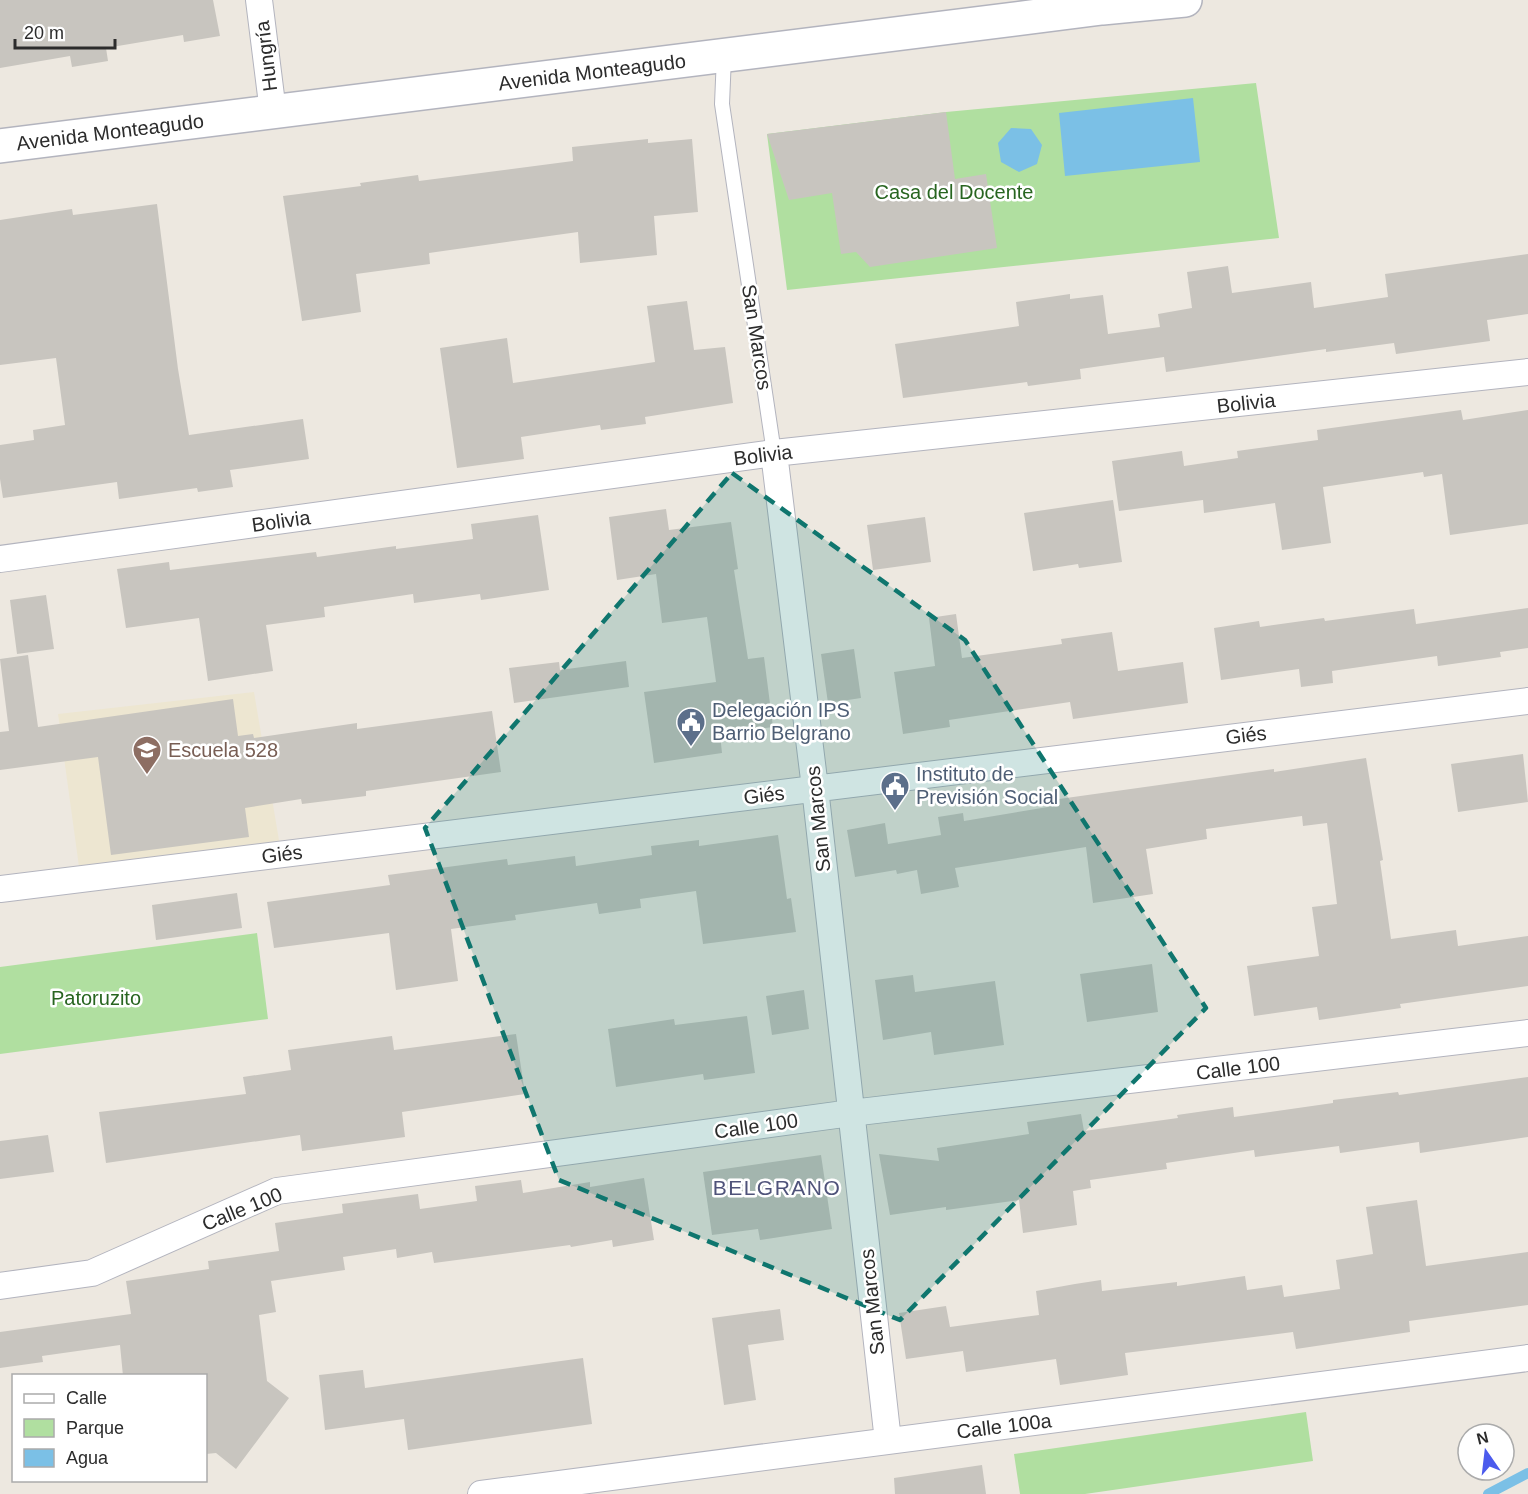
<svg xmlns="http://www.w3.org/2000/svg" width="1528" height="1494" font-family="Helvetica,sans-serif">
<rect width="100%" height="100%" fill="#ede8e0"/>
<path fill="#ede6d1" d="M254 692 280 846 79 867 58 714Z"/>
<path fill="#b0dfa0" d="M1256 83 1279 238 787 290 767 134 946 112Z
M257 933 268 1019 0 1054V967Z
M1306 1412 1313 1461 1085 1494H1020L1014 1454Z"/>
<path fill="#7bc0e6" d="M1193 98 1200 162 1065 176 1059 113Z
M1011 128 1031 129 1042 145 1037 164 1019 172 1001 162 998 143Z"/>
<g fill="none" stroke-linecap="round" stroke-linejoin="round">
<path stroke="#7bc0e6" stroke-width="10" d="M1488 1494 1528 1473"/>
</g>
<path fill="#c8c5bf" d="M0 0H213L220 36 184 42 183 35 106 48 108 61 72 67 70 56 0 68Z
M946 112 955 179 986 174 997 248 870 267 856 252 841 254 832 193 789 200 767 134Z
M648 139V143L692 139 698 212 654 216 657 255 580 263 578 232 429 253 430 264 356 274 361 312 302 321 283 196 361 186 360 183 418 175 419 181 573 161 572 147Z
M157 204 178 369 189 435 303 419 309 459 230 470 233 487 198 492 197 488 119 499 117 482 3 498 0 479V445L34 440 33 430 65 425 56 358 0 365V220L72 209 73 215Z
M1528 254V314L1487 320 1490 341 1396 354 1394 343 1326 352V349L1166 372 1164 357 1080 369 1081 379 1028 386 1027 382 903 398 895 344 1019 326 1016 302 1070 294V299L1103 295 1108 334 1160 327 1158 314 1192 308 1187 272 1228 266 1232 293 1311 282 1314 308 1388 297 1385 274Z
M687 301 694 350 725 347 733 403 645 417 646 424 601 430 600 425 521 437 524 459 457 468 440 348 507 338 513 383 655 362 647 306Z
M1461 410 1463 420 1528 410V524L1450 535 1442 474 1424 477 1423 472 1323 487 1331 543 1282 550 1275 503 1204 513 1203 500 1119 511 1112 461 1182 451 1184 466 1238 458 1237 451 1318 440 1317 430Z
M1113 500 1122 562 1079 568 1078 564 1033 571 1024 513Z
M666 509 669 530 731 522 738 569 734 570 748 659 764 657 773 727 720 734 722 753 654 763 644 692 716 682 707 617 662 623 656 574 617 580 609 517Z
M538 515 549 590 481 600 480 594 414 603 413 594 324 607 325 617 266 625 273 671 208 681 199 618 126 628 117 569 169 562 170 570 316 552 317 557 396 546V549L473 539 471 524Z
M925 517 931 562 873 570 867 525Z
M46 595 54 649 17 654 10 600Z
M1528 608V648L1500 652 1501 657 1438 666 1437 656 1332 671 1333 683 1301 687 1299 669 1221 680 1214 628 1259 621 1260 627 1324 618 1325 621 1414 609 1416 624Z
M956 614 962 658 1062 644 1061 639 1112 632 1118 671 1183 662 1188 703 1073 719 1070 702 949 720 950 727 903 734 894 672 935 666 929 618Z
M854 649 861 698 828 703 821 654Z
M28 655 38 727 233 699 238 736 253 734 254 738 357 723V729L492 711 501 772 366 791V796L302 804 301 799 245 808 249 837 111 855 98 757 0 770V732L9 731 0 659Z
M626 661 629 687 514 703 509 668 559 662 560 670Z
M1523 754 1528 802 1458 812 1451 764Z
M1366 758 1383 860 1380 861 1391 939 1456 930 1458 946 1528 936V986L1400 1004 1401 1008 1319 1020 1317 1007 1254 1016 1247 966 1319 956 1312 907 1337 904 1327 823 1303 826 1302 816 1206 829 1207 839 1146 849 1153 894 1093 903 1086 847 955 868 959 887 921 894 917 870 897 874 896 870 855 877 847 830 885 823 888 844 941 835 938 817 963 813 964 821 1060 805 1059 799 1274 769V772Z
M778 835 787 899 791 898 796 932 703 944 696 891 640 899 641 908 599 914 597 903 515 915 516 920 451 929 458 981 396 990 389 933 274 948 267 902 390 885 388 875 507 859 508 865 575 856 576 866 652 855 651 846 699 840V846Z
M237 893 242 928 156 940 152 905Z
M1152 964 1158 1012 1087 1022 1080 974Z
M913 975 915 992 995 981 1004 1045 934 1055 931 1032 883 1040 875 980Z
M804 990 809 1029 772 1035 766 996Z
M747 1016 755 1073 704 1080 703 1074 616 1087 608 1029 674 1019 675 1025Z
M516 1034 525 1094 402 1112 405 1137 302 1151 300 1135 106 1163 99 1112 246 1094 243 1077 291 1070 288 1050 392 1036 394 1050Z
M1528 1077V1137L1420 1153 1419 1142 1340 1153 1339 1146 1255 1157 1254 1150 1166 1163 1167 1169 1090 1180 1091 1188 1073 1191 1077 1225 1023 1233 1019 1200 946 1210V1207L890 1215 879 1154 939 1161 937 1148 1029 1134 1027 1122 1081 1114 1084 1131 1178 1118 1177 1115 1233 1107 1234 1117 1333 1103V1100L1398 1092 1399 1095Z
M48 1135 54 1172 0 1179V1141Z
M821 1155 832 1229 760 1240 758 1229 712 1235 703 1172Z
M644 1178 654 1240 613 1247 612 1240 571 1247 570 1245 434 1263 432 1252 397 1258 396 1249 343 1257 345 1270 271 1281 276 1312 259 1315 267 1381 289 1398 236 1469 216 1453 206 1454V1376H123L120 1345 42 1356 43 1362 0 1368V1332L131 1314 126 1281 209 1269 208 1261 279 1251 275 1223 343 1213 342 1204 418 1194 420 1209 477 1201 475 1186 521 1180 523 1193 590 1182V1187Z
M1417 1200 1426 1266 1528 1252V1305L1409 1321 1410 1332 1296 1349 1293 1332 1125 1353 1128 1375 1060 1385 1056 1359 966 1372 963 1351 906 1359 899 1313 946 1306 950 1327 1039 1315 1036 1291 1075 1284 1101 1280 1102 1291 1177 1282V1286L1245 1276 1247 1290 1282 1285 1284 1297 1340 1289 1336 1260 1373 1254 1366 1207Z
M780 1309 784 1340 748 1345 756 1400 724 1405 712 1318Z
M583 1358 592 1424 408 1450 404 1419 325 1430 319 1375 363 1370 365 1388Z
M982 1465 986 1494H895L894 1478Z"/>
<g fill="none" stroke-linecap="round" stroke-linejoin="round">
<g stroke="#b3b4be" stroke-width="16">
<path id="lane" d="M724 56 722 104 774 453"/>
</g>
<g stroke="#b3b4be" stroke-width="28">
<path id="street" d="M259 0 273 112
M774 453 815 788 888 1441
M0 559 774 453 1528 372
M0 889 1528 701
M0 1286 92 1273 277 1191 851 1113 1528 1033
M481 1494 1528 1358"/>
</g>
<g stroke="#b3b4be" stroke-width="36">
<path id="secondary" d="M0 146 1102 8 1185 0"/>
</g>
<use href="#lane" stroke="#fff" stroke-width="14"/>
<use href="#street" stroke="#fff" stroke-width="26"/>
<use href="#secondary" stroke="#fff" stroke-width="33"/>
</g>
<path fill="#0f766e" fill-opacity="0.2" stroke="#0f766e" stroke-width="4.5" stroke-dasharray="12 8" stroke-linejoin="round" d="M732 473 965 640 1206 1008 900 1320 559 1180 425 828Z"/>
<defs>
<g id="civic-pin" transform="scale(1.5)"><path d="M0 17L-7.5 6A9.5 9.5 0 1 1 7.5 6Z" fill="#5c6f8a" stroke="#fff"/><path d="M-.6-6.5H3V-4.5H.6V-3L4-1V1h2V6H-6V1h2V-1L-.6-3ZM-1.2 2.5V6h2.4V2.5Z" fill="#fff"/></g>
<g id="school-pin" transform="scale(1.5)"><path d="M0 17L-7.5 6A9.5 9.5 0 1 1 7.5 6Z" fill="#8d6e63" stroke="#fff"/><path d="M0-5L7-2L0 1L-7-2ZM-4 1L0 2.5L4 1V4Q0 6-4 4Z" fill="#fff"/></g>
</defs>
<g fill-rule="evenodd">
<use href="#civic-pin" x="691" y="722"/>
<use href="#school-pin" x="147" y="750"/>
<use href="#civic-pin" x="895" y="786"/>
</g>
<g text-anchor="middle" stroke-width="5" stroke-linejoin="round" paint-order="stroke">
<g font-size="20" fill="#2c2c2c" stroke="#fff">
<text transform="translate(266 56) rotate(-97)" y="7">Hungría</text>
<text transform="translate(592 72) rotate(-7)" y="7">Avenida Monteagudo</text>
<text transform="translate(110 132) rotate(-7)" y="7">Avenida Monteagudo</text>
<text transform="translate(757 337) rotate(81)" y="7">San Marcos</text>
<text transform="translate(1246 403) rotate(-6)" y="7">Bolivia</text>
<text transform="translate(763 455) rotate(-7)" y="7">Bolivia</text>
<text transform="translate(281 521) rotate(-8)" y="7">Bolivia</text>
<text transform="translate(1246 735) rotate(-7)" y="7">Giés</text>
<text transform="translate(764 795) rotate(-7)" y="7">Giés</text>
<text transform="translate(818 819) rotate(-96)" y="7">San Marcos</text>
<text transform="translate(282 854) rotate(-7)" y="7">Giés</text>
<text transform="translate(1238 1068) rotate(-7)" y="7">Calle 100</text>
<text transform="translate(756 1126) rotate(-8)" y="7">Calle 100</text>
<text transform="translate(242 1209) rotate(-22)" y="7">Calle 100</text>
<text transform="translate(872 1302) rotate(-96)" y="7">San Marcos</text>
<text transform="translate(1004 1426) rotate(-7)" y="7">Calle 100a</text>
</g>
<g font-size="20" fill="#286520" stroke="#fff">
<text x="954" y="199">Casa del Docente</text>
<text x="96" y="1005">Patoruzito</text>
</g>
<g font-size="20" fill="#4e5e75" stroke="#fff" text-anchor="start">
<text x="712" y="717">Delegación IPS<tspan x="712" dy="23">Barrio Belgrano</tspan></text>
<text x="916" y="781">Instituto de<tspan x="916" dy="23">Previsión Social</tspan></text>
</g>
<g font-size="20" fill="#785e54" stroke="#fff" text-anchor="start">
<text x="168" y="757">Escuela 528</text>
</g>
<g font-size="21" letter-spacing="1.5" fill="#4f537a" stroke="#fff">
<text x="777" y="1195">BELGRANO</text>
</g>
</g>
<rect x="12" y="1374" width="195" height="108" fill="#ffffff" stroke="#ababab" stroke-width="1.5"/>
<rect x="24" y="1394" width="30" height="9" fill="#ffffff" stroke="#ababab" stroke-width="1.5"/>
<text x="66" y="1404" font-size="18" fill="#2c2c2c">Calle</text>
<rect x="24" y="1419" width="30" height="18" fill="#b0dfa0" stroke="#ababab" stroke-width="1.5"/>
<text x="66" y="1434" font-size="18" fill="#2c2c2c">Parque</text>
<rect x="24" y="1449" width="30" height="18" fill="#7bc0e6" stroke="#ababab" stroke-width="1.5"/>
<text x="66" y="1464" font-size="18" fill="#2c2c2c">Agua</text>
<g transform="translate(1486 1452) rotate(346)"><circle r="28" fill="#ffffff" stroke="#ababab" stroke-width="1.5"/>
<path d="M0-4.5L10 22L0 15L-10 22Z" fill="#4c5bed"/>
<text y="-9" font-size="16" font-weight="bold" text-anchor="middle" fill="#2c2c2c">N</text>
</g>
<path d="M15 39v9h100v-9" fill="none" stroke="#2c2c2c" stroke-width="3"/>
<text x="24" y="39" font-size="18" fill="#2c2c2c" stroke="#ffffff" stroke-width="4.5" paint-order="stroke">20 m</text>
</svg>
